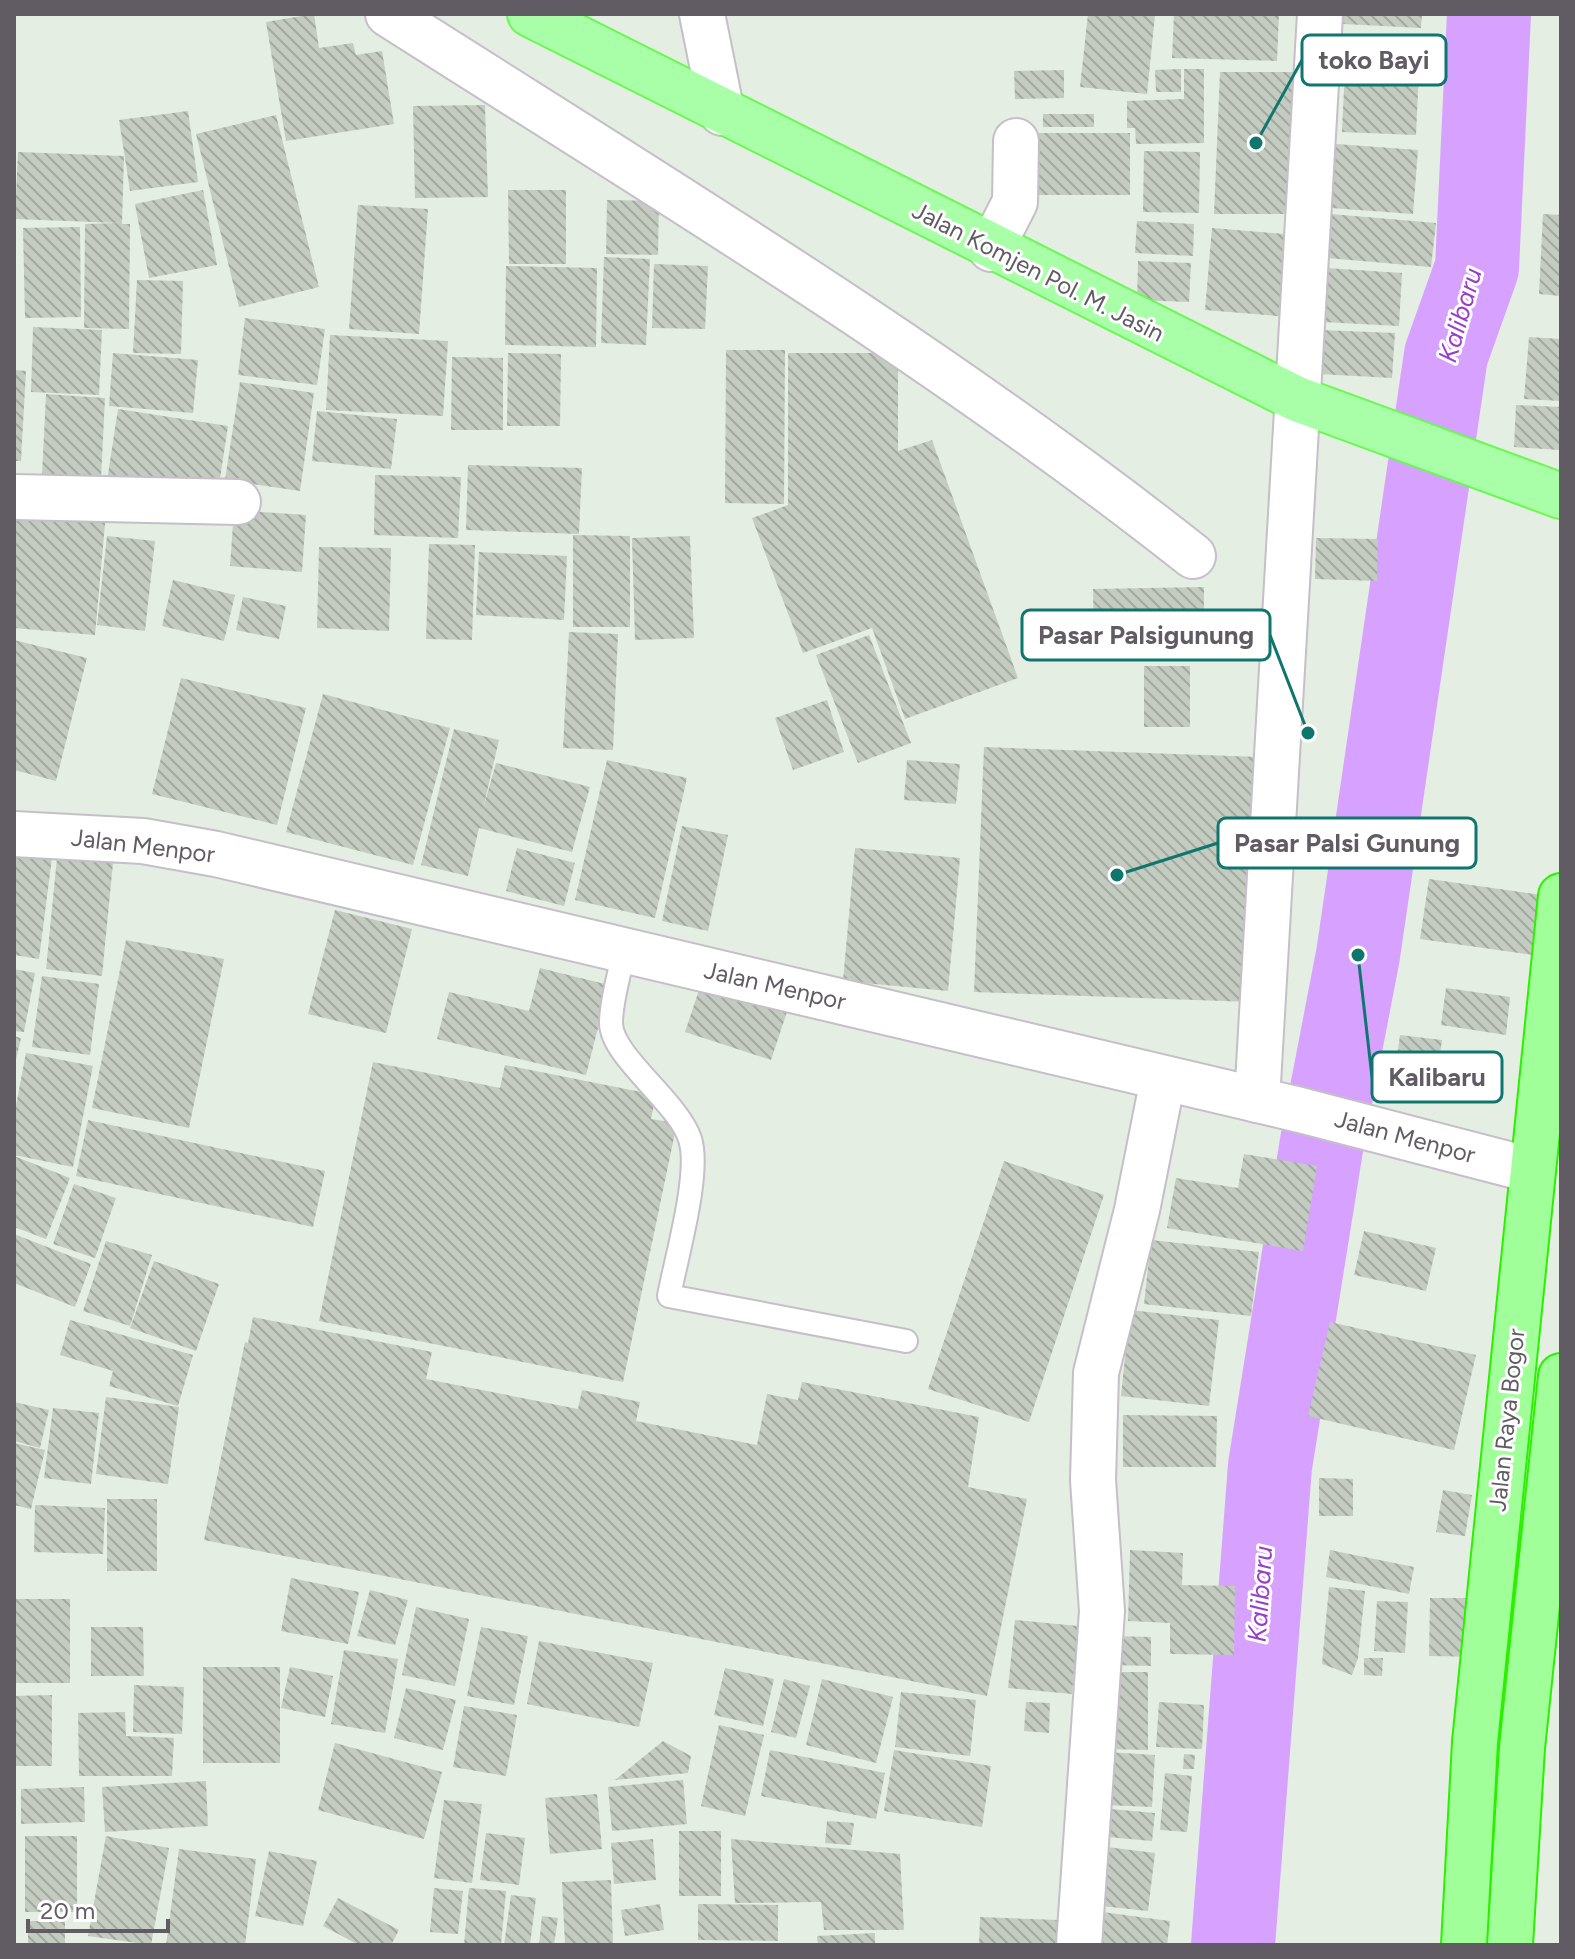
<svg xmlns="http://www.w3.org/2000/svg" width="1575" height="1959" font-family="Figtree,sans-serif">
<defs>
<pattern id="building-back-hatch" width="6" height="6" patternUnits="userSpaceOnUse" patternTransform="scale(2)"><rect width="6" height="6" fill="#c4ccc1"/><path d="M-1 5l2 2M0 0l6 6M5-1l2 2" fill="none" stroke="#a3a9a0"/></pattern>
</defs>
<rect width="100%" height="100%" fill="#e4eee3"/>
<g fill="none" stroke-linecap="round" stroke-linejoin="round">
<path stroke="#d7a2ff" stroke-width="84" d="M1233 1945 1270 1466 1322 1142 1358 955 1446 355 1477 268 1489 14"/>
</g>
<path fill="url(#building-back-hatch)" d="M314 14 319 48 353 43 356 55 382 51 394 124 286 141 266 22Z
M1088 14 1155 15 1147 94 1080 87Z
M1174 14H1279L1277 61 1172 58Z
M1343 14H1422L1421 28 1343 24Z
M1346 46 1420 49 1416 135 1342 132Z
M1181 69V92H1156L1155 70Z
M1184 69H1204V143L1136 144 1135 128H1127V101L1184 99Z
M1064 70V98L1015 99 1014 71Z
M1220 72H1296L1293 214H1214Z
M485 105 488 197 415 198 413 106Z
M188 111 198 182 130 191 119 120Z
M1043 114H1094V127H1043Z
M276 115 319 287 239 307 196 134Z
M1034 133H1130V195H1034Z
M1336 144 1418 150 1413 214 1331 208Z
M1144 151 1200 152 1199 213 1143 212Z
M18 152 124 156 122 224H130L129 329 84 328 85 224 119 223 15 219Z
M203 190 217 265 149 278 135 204Z
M508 190H566V264H509Z
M607 200 659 201 658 255 606 254Z
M358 205 428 209 419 334 349 329Z
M1331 214 1436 223 1431 267 1327 258Z
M1543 214 1561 215V296L1539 294Z
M1137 221 1194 224 1193 256 1135 253Z
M80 227 81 317 25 318 23 228Z
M1212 228 1296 235 1289 317 1205 310Z
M604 257 650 259 646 345 601 343Z
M1138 261 1191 263 1189 302 1137 300Z
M654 264 708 266 705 329 652 328Z
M506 266 597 268 596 347 505 345Z
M1326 268 1402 273 1399 326 1323 322Z
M137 280 183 281 181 354 133 353Z
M245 318 325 329 317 385 238 375Z
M33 327 102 330 99 395 31 392Z
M1321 330 1395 333 1392 378 1319 374Z
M330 335 448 341 443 416 326 410Z
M1529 337 1561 339V401L1524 399Z
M726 350H785L784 504 725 503Z
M113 353 198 360 193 413 109 406Z
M508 353 561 354 560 426H507Z
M788 353H898V451L932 440 1018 678 905 719 872 628 803 653 752 518 788 505Z
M452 357 503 358V430H451Z
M14 370 26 371 21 461H14Z
M240 382 314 393 300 491 225 480Z
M46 394 105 398 101 479 42 475Z
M1516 405 1561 407V450L1514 447Z
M118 409 228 426 217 498 107 481Z
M317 411 397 419 391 469 312 461Z
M468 465 582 468 579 534 466 530Z
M375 475 461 477 458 538 374 535Z
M14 505 106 513 95 635 14 628Z
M234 510 306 515 302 572 230 566Z
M573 535 630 536V627H573Z
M107 536 155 541 145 631 97 625Z
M690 536 694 638 635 640 632 538Z
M1316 538 1378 539 1377 581 1315 579Z
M429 544 475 545 472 640 426 639Z
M319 547 391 548 389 631 317 628Z
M479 552 567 556 564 620 476 615Z
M173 580 235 595 224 641 162 626Z
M1204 587V637L1094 639 1093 589Z
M243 597 286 606 279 639 236 630Z
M569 632 618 634 613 750 563 748Z
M869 635 911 743 858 763 816 655Z
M14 640 87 658 56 781 14 770Z
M1144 666H1190V727H1144Z
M181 678 306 708 277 825 152 794Z
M323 694 450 728 413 865 286 832Z
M827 700 844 752 793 770 775 718Z
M454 729 499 740 483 809 496 763 590 787 572 852 479 828 468 876 421 865Z
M984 747 1259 757 1250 1002 974 992Z
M607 760 687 778 655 918 575 900Z
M907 760 960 764 956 804 904 800Z
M682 826 728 835 708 931 662 921Z
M517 848 575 863 564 906 506 891Z
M855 848 960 858 948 991 843 981Z
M14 853 52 858 39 959 14 955Z
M57 858 113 863 102 976 46 969Z
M1429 879 1542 895 1533 955 1420 939Z
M335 910 412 929 386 1033 308 1014Z
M126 940 224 959 189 1128 92 1108Z
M540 968 609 985 586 1075 437 1039 449 992 529 1011Z
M14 969 35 973 24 1032 14 1031Z
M42 976 99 984 90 1055 32 1047Z
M702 981 788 1009 771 1060 685 1032Z
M1446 988 1510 997 1506 1035 1441 1025Z
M1400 1035 1442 1040 1434 1094 1393 1087Z
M14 1036 21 1038 15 1064H14Z
M26 1053 93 1066 73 1167 14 1155V1116Z
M373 1062 500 1088 505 1065 656 1095 651 1119 677 1123 623 1382 319 1321Z
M88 1120 325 1171 313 1227 76 1176Z
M1244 1154 1317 1166 1303 1251 1167 1228 1176 1178 1238 1188Z
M14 1156 70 1178 46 1239 14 1227Z
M1004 1161 1104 1195 1029 1422 928 1389Z
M74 1184 116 1198 95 1258 53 1244Z
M1364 1231 1436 1248 1426 1291 1354 1275Z
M14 1234 91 1264 75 1307 14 1283Z
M1151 1240 1259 1252 1251 1316 1144 1304Z
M106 1241 152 1255 130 1326 83 1311Z
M154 1261 219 1284 196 1351 130 1328Z
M1130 1310 1219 1320 1209 1406 1121 1396Z
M253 1317 432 1352 426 1379 578 1409 582 1390 640 1402 636 1421 757 1445 767 1394 798 1400 802 1382 979 1417 968 1487 1027 1499 987 1696 204 1540 245 1342 248 1343Z
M70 1320 193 1355 178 1406 109 1386 113 1371 60 1355Z
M1330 1322 1476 1355 1454 1450 1308 1416Z
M106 1397 179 1407 168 1484 96 1474Z
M14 1402 49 1410 40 1448 14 1441Z
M53 1408 99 1413 91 1484 44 1478Z
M1123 1415 1217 1416 1216 1467H1123Z
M14 1443 45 1450 31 1509 14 1505Z
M1319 1478 1353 1479V1516H1319Z
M1443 1490 1472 1495 1465 1536 1436 1532Z
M107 1499H157V1571H107Z
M35 1505 105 1508 103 1554 34 1552Z
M1130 1550 1183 1553 1182 1585 1235 1586 1234 1655 1170 1654V1623L1128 1621Z
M1330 1550 1414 1567 1409 1594 1326 1577Z
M291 1578 359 1592 348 1644 281 1631Z
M1329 1587 1365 1591 1358 1658 1352 1675 1322 1664Z
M370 1590 408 1600 395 1645 357 1636Z
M1430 1598H1480L1479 1657 1429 1656Z
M14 1599H70V1683H14Z
M1377 1601 1408 1602 1405 1653 1374 1651Z
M416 1607 469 1619 455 1686 402 1675Z
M1015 1620 1078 1626 1072 1694 1008 1688Z
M91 1627H143L144 1676H91Z
M481 1627 528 1636 514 1705 467 1696Z
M1111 1636 1151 1637V1666L1110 1665Z
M539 1641 653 1663 639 1727 527 1704Z
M344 1650 398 1659 385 1733 331 1724Z
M1364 1658H1383L1382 1676 1364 1675Z
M203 1667H280V1763H203Z
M290 1667 333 1676 325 1717 281 1708Z
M725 1668 774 1679 763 1726 714 1715Z
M1107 1672H1148V1750L1106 1749Z
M784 1679 810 1686 796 1738 771 1732Z
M822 1679 893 1697 876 1763 806 1745Z
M134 1685 184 1687 182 1734 133 1732Z
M406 1688 456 1700 443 1750 394 1738Z
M901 1692 976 1700 970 1756 895 1747Z
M52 1695V1766H14V1696Z
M1026 1702 1050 1703 1049 1733 1024 1731Z
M1159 1702 1204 1705 1202 1749 1156 1747Z
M464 1706 517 1715 506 1776 453 1767Z
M125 1712 126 1736 174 1738 172 1776H79L78 1713Z
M719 1725 764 1735 745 1816 701 1806Z
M663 1741 691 1756 688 1773 615 1780Z
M335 1743 442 1772 424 1839 318 1810Z
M770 1750 885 1773 876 1819 761 1796Z
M894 1750 991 1766 982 1827 884 1811Z
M1106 1752 1155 1755 1152 1807 1104 1805Z
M1184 1754 1195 1755 1194 1769H1183Z
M1165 1773 1192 1776 1187 1832 1160 1830Z
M683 1780 687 1824 612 1831 608 1787Z
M206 1781 208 1826 105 1832 102 1787Z
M84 1787 85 1822 21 1824V1789Z
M597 1794 602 1849 550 1854 545 1798Z
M444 1800 482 1804 472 1883 434 1878Z
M1099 1808 1155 1813 1152 1841 1096 1836Z
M827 1821 854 1823 851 1845 825 1843Z
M679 1831H721V1896H679Z
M486 1833 525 1838 519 1885 480 1880Z
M25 1836H77V1912H25Z
M106 1836 169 1848 151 1945 88 1936Z
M653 1839 656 1880 614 1884 611 1843Z
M731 1839 900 1854 904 1930H824L821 1902 735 1903Z
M1099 1846 1155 1853 1148 1911 1092 1905Z
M179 1849 256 1859 245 1945H166Z
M269 1851 317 1861 303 1926 255 1916Z
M611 1880 613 1945H565L562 1882Z
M434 1888 463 1891 458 1934 430 1932Z
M469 1888 506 1891 501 1945H464Z
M511 1895 536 1898 530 1945H504Z
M338 1898 399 1930 391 1945H359L323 1926Z
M660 1904 664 1930 625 1936 621 1910Z
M698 1904 778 1905V1941L698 1940Z
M1102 1912 1170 1921 1167 1945H1097Z
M542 1916 558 1918 554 1945H539Z
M980 1917 1058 1920 1057 1945H979Z
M28 1921H65V1945H28Z
M875 1933V1945H818L817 1936Z"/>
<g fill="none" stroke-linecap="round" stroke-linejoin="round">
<g stroke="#c5bfc7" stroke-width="26">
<path id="service" d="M624 950C620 973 611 1000 611 1023 611 1056 678 1102 690 1139 701 1173 676 1258 669 1296L906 1341"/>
</g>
<g stroke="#c5bfc7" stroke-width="48">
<path id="minor" d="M388 14C661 188 939 355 1193 556
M702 14 722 113
M991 249 1015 202 1016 141
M14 497 238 502
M1257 1100 1320 14
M1079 1945 1102 1611 1093 1480 1096 1373 1137 1210 1163 1079"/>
</g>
<g stroke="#c5bfc7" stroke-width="48">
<path id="tertiary" d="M14 834 143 841 216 854 1300 1110 1531 1170"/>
</g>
<g stroke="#6af852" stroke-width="48">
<path id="primary" d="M530 14 1297 399 1561 496"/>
</g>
<g stroke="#2bf100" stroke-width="48">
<path id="trunk" d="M1464 1945 1475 1742 1561 896
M1510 1945 1522 1748 1561 1376"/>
</g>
<use href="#service" stroke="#fff" stroke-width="22"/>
<use href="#minor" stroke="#fff" stroke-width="44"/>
<use href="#tertiary" stroke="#fff" stroke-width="44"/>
<use href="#primary" stroke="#a9ffa7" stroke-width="44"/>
<use href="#trunk" stroke="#a0ff98" stroke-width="44"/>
</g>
<g text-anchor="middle" stroke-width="6" stroke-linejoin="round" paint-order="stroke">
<g font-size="24" fill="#615b64" stroke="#fff">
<text transform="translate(1038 272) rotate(27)" y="8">Jalan Komjen Pol. M. Jasin</text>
<text transform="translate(143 846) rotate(7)" y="8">Jalan Menpor</text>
<text transform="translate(775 986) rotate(13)" y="8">Jalan Menpor</text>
<text transform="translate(1405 1137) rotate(15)" y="8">Jalan Menpor</text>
<text transform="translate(1507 1420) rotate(-84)" y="8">Jalan Raya Bogor</text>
</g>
<g font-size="26" font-style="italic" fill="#983ec9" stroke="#fff">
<text transform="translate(1460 315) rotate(-74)" y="9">Kalibaru</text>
<text transform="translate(1260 1594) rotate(-86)" y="9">Kalibaru</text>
</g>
</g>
<path fill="none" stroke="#0f766e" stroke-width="3" d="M1256 143L1302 60M1308 733L1270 635M1117 875L1218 843M1358 955L1372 1077"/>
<g fill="#0f766e" stroke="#fff" stroke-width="3">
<circle cx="1256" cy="143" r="8"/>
<circle cx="1308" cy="733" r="8"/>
<circle cx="1117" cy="875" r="8"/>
<circle cx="1358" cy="955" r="8"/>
</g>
<g fill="#fff" stroke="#0f766e" stroke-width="3">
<rect x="1302" y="35" width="144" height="50" rx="8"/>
<rect x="1022" y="610" width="248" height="50" rx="8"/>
<rect x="1218" y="818" width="258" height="50" rx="8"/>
<rect x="1372" y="1052" width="130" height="50" rx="8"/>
</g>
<g font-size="26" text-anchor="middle" font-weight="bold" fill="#615b64">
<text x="1374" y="69">toko Bayi</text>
<text x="1146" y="644">Pasar Palsigunung</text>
<text x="1347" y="852">Pasar Palsi Gunung</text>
<text x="1437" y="1086">Kalibaru</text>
</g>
<rect width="1575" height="1959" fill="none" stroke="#615b64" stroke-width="32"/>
<path d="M28 1919v12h140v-12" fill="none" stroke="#615b64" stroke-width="4"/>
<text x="40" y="1919" font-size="24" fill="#615b64" stroke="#ffffff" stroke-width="6" paint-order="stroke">20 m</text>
</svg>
